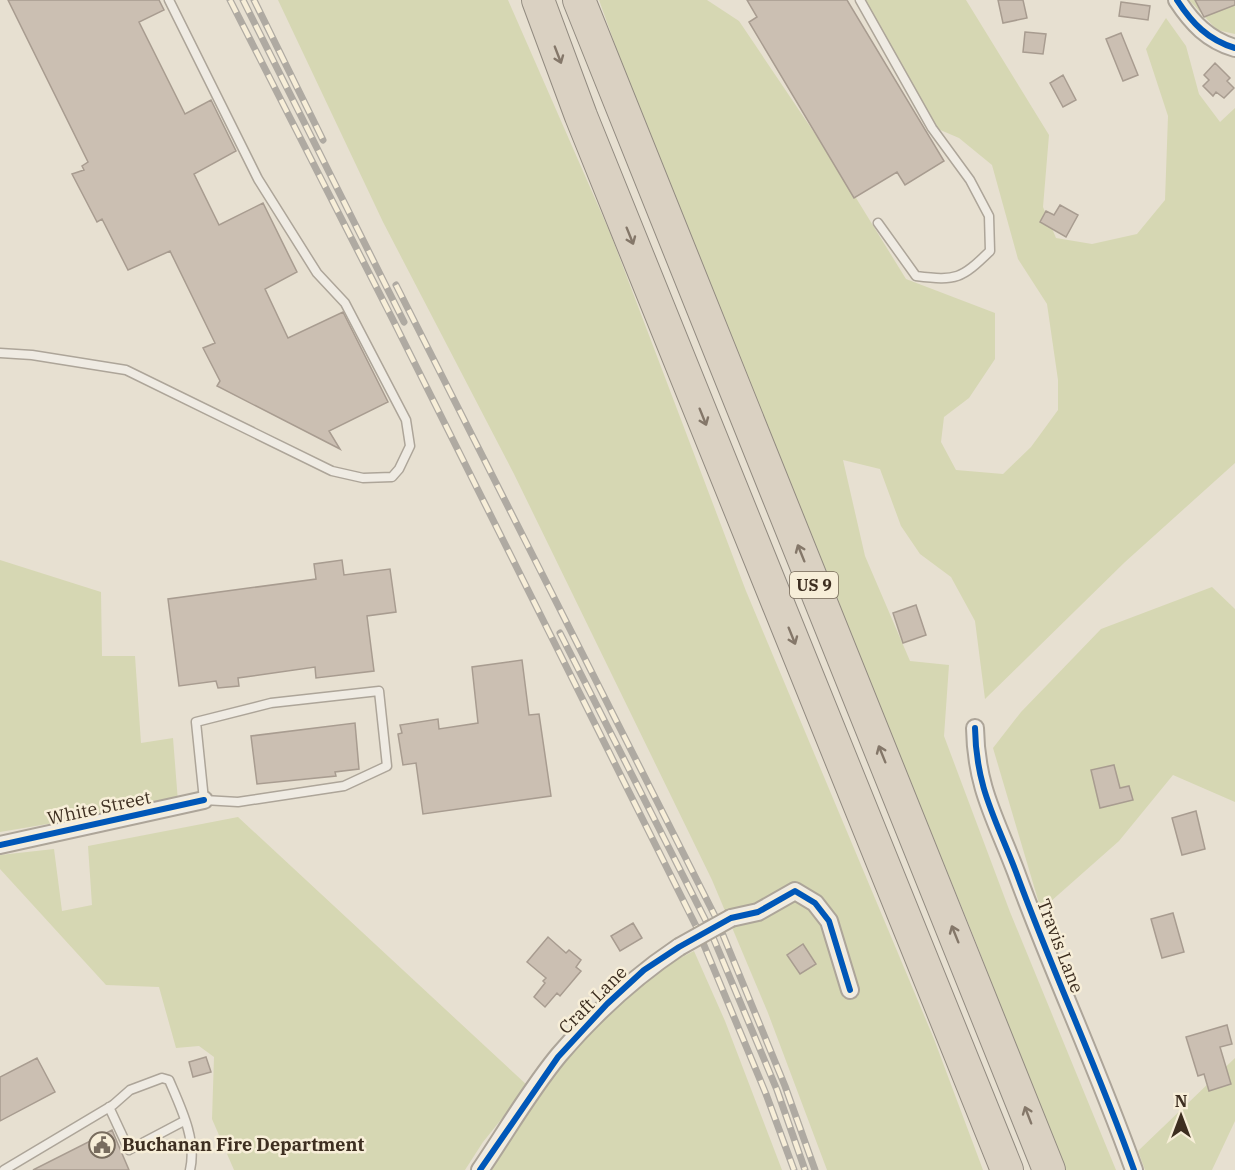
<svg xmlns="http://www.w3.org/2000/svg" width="1235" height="1170" font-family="'IBM Plex Serif',serif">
<rect width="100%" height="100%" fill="#e7e0d1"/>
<path fill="#d6d7b3" d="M278 0H508L611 235 746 591 934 1039 983 1170H827L768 1013 712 880 514 474 383 222Z
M599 0H707L739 21 832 159 906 279 995 313V359L969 398 944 417 941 442 956 470 1003 474 1031 447 1058 410V380L1047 304 1018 259 992 165 959 138 938 129 861 0H966L1049 135 1043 207 1056 238 1092 244 1137 234 1165 200 1168 116 1146 49 1166 18 1186 46 1199 94 1220 122 1235 108V463L1125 562 985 699 975 621 951 577 920 554 901 526 880 469 843 460 865 556 910 661 949 665 944 736 1010 912 1116 1170H1063L977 945 647 134Z
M1189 0H1235V34L1217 30Z
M0 560 101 592 102 656H135L141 743 173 738 178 802 0 832Z
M1212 587 1235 609V802L1173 775 1119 841 1041 910 993 748 1021 712 1101 629Z
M238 817 528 1086 483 1142 465 1170H234L212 1119 214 1057 199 1046 176 1048 159 987 106 985 0 869V855L54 849 62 911 92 905 88 846Z
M694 951 725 1021 782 1170H490C537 1103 587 1016 658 970 669 963 682 957 694 951Z
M1235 1058V1121L1212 1170H1145L1138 1151Z"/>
<path fill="#cbbfb2" stroke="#a89c90" stroke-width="1.5" d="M8 0H159L164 10 139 22 185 114 211 100 236 151 194 174 219 225 263 203 297 272 265 289 288 338 343 312 388 402 329 431 340 449 217 386 220 381 203 348 215 343 170 251 128 270 102 219 97 222 72 174 84 170 82 166 88 162Z
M747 0H847L944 161 905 185 897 172 854 198 749 22 757 17Z
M998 0H1023L1027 18 1003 23Z
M1195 0H1235V5L1204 17Z
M1121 2 1150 6 1148 20 1119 16Z
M1025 32 1046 34 1043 54 1023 52Z
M1121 33 1138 75 1123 81 1106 39Z
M1215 63 1230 78 1227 81 1234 88 1224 98 1216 92 1213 96 1203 86 1209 80 1204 75Z
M1063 75 1076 100 1063 107 1050 83Z
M1060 205 1078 215 1066 237 1040 222 1046 211 1054 215Z
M342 560 344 575 390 569 396 612 367 616 374 671 316 678 315 667 238 678 239 686 218 688 216 681 179 686 168 599 316 579 314 564Z
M916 605 926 635 903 643 893 613Z
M522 660 529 715 539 714 551 796 423 814 416 763 403 765 398 734 402 733 400 725 438 719 439 729 478 723 472 667Z
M355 723 359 769 335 772 336 776 257 784 251 736Z
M1114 765 1120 788 1129 786 1133 800 1100 808 1091 770Z
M1196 811 1205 849 1182 855 1172 818Z
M1173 913 1184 952 1162 958 1151 919Z
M633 923 642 938 620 951 611 936Z
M548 937 566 953 569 950 581 960 576 967 581 971 560 996 557 993 545 1007 534 997 545 983 543 981 546 978 527 962Z
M803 944 816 964 800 974 787 955Z
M1227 1025 1232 1044 1220 1047 1231 1084 1209 1091 1204 1074 1198 1076 1186 1037Z
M206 1057 211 1072 193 1077 189 1062Z
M37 1058 55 1092 0 1121V1077Z
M112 1130 129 1170H33Z"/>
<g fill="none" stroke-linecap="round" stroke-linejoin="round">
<g stroke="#ada599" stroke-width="11">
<path id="lane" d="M860 0 932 128 970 180 989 216 990 251C961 279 957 281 916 276L878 223
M0 353 32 355 126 370 332 471 363 478 392 477 399 469 410 446 406 420 345 303 317 273 258 179 169 0
M379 691 387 766 344 786 238 802 204 800 196 722 271 703Z
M109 1107 129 1150 184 1121
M4 1170 113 1105 130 1090 162 1078 169 1080C181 1108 197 1140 190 1170"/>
</g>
<g stroke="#ada599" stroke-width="20">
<path id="street" d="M1177 0C1192 23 1208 40 1235 48
M975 728C976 788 996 819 1016 872 1053 973 1098 1069 1134 1170
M0 845 204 800
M731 918 758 912 795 891 815 903 829 921 850 990
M480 1170C506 1132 530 1090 559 1055 594 1014 634 977 679 947"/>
</g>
<g stroke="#928b80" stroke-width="34">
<path id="highway" d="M538 0 581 116 1007 1170
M579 0 1049 1170"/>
</g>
<use href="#lane" stroke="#efebe3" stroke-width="8"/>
<use href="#street" stroke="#efebe3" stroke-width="16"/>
<use href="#highway" stroke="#dad1c2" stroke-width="32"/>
<g stroke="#afaaa2" stroke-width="7">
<path id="rail" d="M230 0 392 318 696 926 766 1094 794 1170
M243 0 404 322
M254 0 323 140
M396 285 716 918 785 1086 815 1170
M560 633 707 923 777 1090 805 1170"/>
</g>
<use href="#rail" stroke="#f7eed8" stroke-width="4.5" stroke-dasharray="14" stroke-linecap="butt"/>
<g stroke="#ada599" stroke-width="20" stroke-linecap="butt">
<path id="street-bridge" d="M679 947 731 918"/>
</g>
<use href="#street-bridge" stroke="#efebe3" stroke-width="16"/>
<g stroke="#f7eed8" stroke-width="10">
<path id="cycleway" d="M1177 0C1192 23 1208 40 1235 48
M975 728C976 788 996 819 1016 872 1053 973 1098 1069 1134 1170
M0 845 204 800
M480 1170 558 1057 607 1004 644 970 679 947 731 918 758 912 795 891 815 903 829 921 850 990"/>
</g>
<use href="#cycleway" stroke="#0057b8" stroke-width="6"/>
</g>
<defs><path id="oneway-shaft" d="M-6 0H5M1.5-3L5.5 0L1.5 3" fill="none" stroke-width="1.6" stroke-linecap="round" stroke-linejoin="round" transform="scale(1.5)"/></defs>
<g stroke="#847769">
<use href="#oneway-shaft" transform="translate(558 55) rotate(69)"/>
<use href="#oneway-shaft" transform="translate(630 236) rotate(68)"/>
<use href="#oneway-shaft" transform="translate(703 417) rotate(68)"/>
<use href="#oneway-shaft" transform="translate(801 553) rotate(-112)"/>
<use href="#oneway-shaft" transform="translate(792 636) rotate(68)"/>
<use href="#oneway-shaft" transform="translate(882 754) rotate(-112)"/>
<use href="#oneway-shaft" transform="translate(955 934) rotate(-112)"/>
<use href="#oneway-shaft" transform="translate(1028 1115) rotate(-111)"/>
</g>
<defs>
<g id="civic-ring" transform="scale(1.35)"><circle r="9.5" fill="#f7eed8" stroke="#786c5e" stroke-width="1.5"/><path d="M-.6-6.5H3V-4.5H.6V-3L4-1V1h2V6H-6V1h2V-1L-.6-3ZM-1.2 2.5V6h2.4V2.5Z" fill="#786c5e"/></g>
</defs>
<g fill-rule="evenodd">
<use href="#civic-ring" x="102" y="1145"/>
</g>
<g text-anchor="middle" stroke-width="5" stroke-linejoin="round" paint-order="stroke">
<rect fill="#f7eed8" stroke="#756857" stroke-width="1.5" x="790" y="572" width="48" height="26" rx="4.5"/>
<g font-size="16" font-weight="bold" fill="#3d2e20">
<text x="814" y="591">US 9</text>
</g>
<g font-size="18" fill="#3d2e20" stroke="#f7eed8">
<text transform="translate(99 808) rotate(-12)" y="6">White Street</text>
<text transform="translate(1060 946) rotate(69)" y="6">Travis Lane</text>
<text transform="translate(593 1000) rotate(-45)" y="6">Craft Lane</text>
</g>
<g font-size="18" font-weight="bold" fill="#3d2e20" stroke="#f7eed8" text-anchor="start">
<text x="122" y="1151">Buchanan Fire Department</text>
</g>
</g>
<g transform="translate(1181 1116)" stroke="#f7eed8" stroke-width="4.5" paint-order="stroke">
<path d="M0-4.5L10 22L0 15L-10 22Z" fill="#3d2e20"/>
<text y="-9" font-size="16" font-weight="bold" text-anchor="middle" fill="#3d2e20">N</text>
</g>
</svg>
